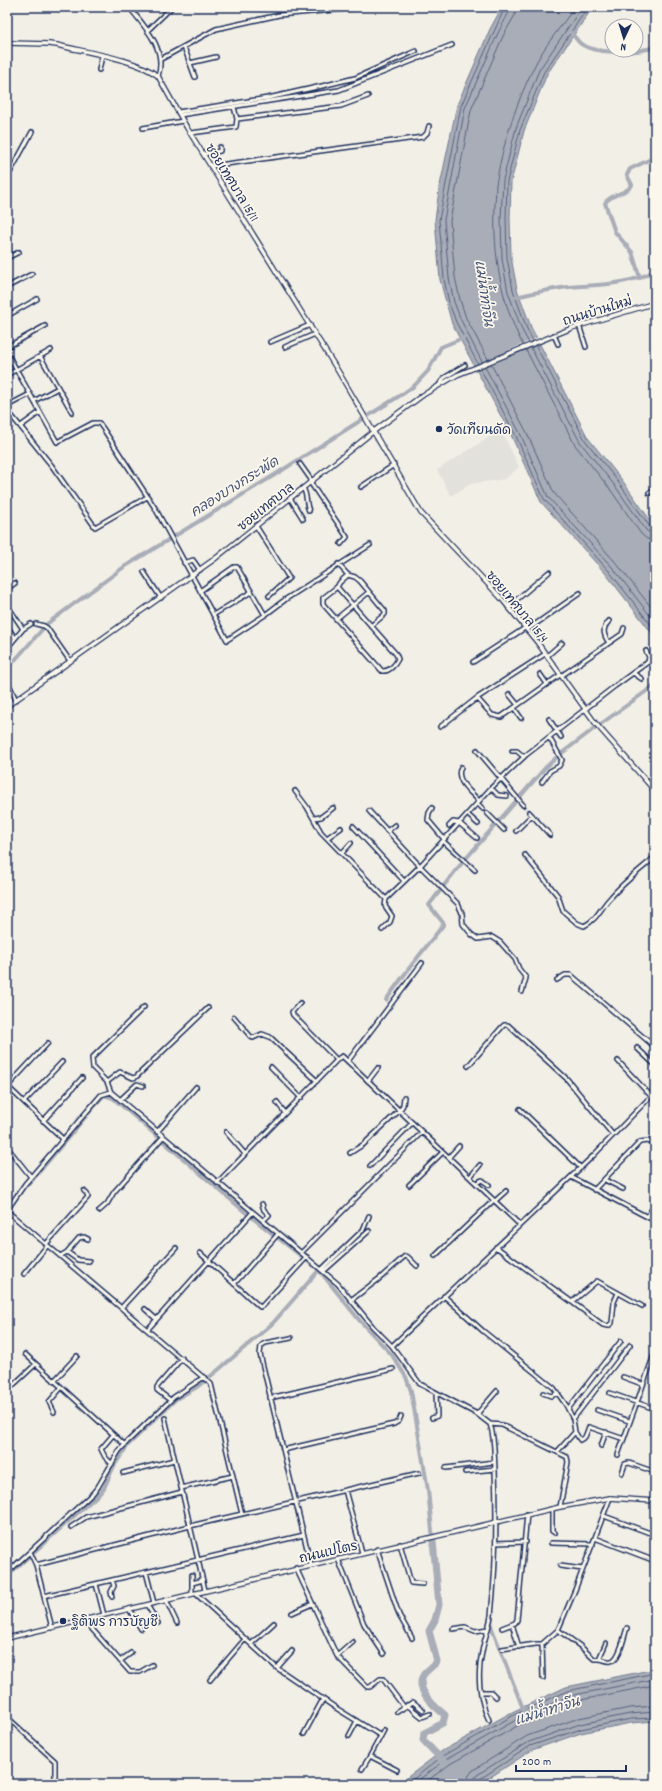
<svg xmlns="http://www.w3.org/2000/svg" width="662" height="1791" font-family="Dekko,'Playpen Sans Thai',sans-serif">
<rect width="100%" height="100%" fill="#f2efe6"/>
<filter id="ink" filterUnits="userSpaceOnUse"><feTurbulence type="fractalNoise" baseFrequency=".025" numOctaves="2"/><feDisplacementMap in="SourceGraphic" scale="8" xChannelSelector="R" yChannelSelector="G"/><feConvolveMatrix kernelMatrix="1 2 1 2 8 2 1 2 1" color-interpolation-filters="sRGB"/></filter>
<g filter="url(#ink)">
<path fill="#e2e1dc" d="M501 430 519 467 505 479 470 484 451 496 437 470Z"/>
<path fill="#a9adb7" stroke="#707b93" d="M502 7H593L547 74 524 131 511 182 510 218 511 257 517 289 531 327 588 438 622 480 655 527V637L606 574 541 502 512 437 452 324 440 280 435 220 439 190 457 105 490 29Z
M655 1669V1721L631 1723 581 1733 532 1750 480 1784H401L409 1776 442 1751 512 1712 566 1687Z"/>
<path fill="#f2efe6" d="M539 337 542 343 501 358 475 370 472 366Z"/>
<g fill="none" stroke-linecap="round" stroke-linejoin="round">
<path stroke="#546182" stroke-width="1" d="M533 341 527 329 513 290 507 258 506 218 507 181 520 130 544 72 588 7
M529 343 522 330 508 292 502 259 501 218 503 180 516 128 539 70 582 7
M523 345C500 301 493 253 495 204 496 196 495 187 497 179 503 143 517 101 534 67 543 48 562 25 575 7
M536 346 585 440 619 483 650 527 655 529
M531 348 580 442 615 486 646 530 650 533 655 534
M526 350 575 445 610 489 641 534 647 539 655 540
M488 359 466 318 460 300 455 277 450 221 471 110 503 36 515 15 516 7
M482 362 461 320 454 302 449 278 444 220 465 108 498 33 509 12 510 7
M478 364 456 322 449 303 444 279 439 220 461 106 505 7
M491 364 526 431 554 493 617 564 655 612
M485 367 520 433 548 497 613 568 655 622
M480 368 516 436 544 499 609 571 655 630
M407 1784 444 1755 514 1715 567 1691 655 1673
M413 1784 447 1759 516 1720 569 1696 655 1679
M423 1784 450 1764 519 1725 571 1702 655 1685
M467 1784 468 1777 472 1771 527 1736 579 1718 630 1708 655 1706
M473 1784 474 1779 477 1775 529 1742 580 1724 630 1714 655 1712
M478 1784 480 1779 530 1746 581 1729 631 1719 655 1718"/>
<path stroke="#a9adb7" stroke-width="4" d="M570 32C574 35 577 41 581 44 598 55 637 53 655 47
M640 278 632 252 615 232 605 203C612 192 626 195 632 185L627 175 630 169 655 157
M515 297C530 294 545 290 561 288 596 284 622 287 655 271
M7 669 48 623 124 567 273 476 404 393 414 386 428 371 441 347 465 337
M386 1000 407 971 444 924 429 905 456 870 545 768 558 756 591 731 655 685
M29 1184 98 1102 104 1095 113 1098 245 1212 319 1270 360 1321 392 1355 406 1377 411 1391 428 1490 433 1541
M7 1576 100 1493 104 1488 114 1466 128 1445 176 1399 197 1387 217 1371 273 1323 319 1270
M492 1614 491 1626 524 1711"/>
<path stroke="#a9adb7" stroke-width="7" d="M433 1541 439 1605 435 1620 429 1631 437 1661C434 1666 428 1669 424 1674 413 1689 435 1707 445 1715L443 1723 424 1733 423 1740 444 1762"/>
<path stroke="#c7c9cb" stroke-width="3" stroke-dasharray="3 1.5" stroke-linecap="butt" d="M523 805 529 812"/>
<g stroke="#1b2f5e" stroke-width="6">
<path id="minor" d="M129 7C145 27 167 49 158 76
M625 8 635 9 644 7
M147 31 172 7
M184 47 195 77
M161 59 216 29 279 15 367 7
M190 63 216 57
M99 70 102 56
M178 112 268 98 322 86 355 78 416 51
M180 115 339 90 452 45
M237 119 341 106 368 96
M143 128 183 121
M191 133 236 127 237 119 234 107
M204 154 220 151V147
M211 166 423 137 427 133 429 126
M7 178 32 132
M7 248 11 256
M7 258 19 252
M7 287 32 274
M7 316 37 299
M579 325 586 347
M554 335 558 344
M270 342 310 325
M7 347 45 326
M285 347 315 334
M7 353 57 442 93 423H99L104 430 155 508 227 640 265 615 286 599 370 545
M40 356 72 412
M7 375 51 350
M439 385 444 378 465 365
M34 401 58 388
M7 406 30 394
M7 410 52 466 95 527 147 497
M21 426 40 412
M300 464 312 481
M310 482 347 537 341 544
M361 487 394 465
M303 488C308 496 305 502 309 511
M649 493 655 490
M290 498 303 519
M256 526 289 578 269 596
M184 563 193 560 200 570
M338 564 348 575 355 577 360 581 385 611V614L371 626
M144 572 161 598
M337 587 323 598V604L382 671C389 672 395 665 398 659L396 654 337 587 340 582 348 575
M7 589 15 583
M200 591 234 567H237L265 615
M7 605 23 629
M508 607 549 572
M213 615 251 592
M336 619 369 592
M36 624 44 626 47 628 70 661
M7 626 15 638
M527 630 580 593
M609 643C603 634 602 629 609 621
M7 648 23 629 31 624
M646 651 649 657 648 662
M547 656 562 643
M473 662 525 628
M633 673 642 679
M540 674 547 684
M561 676 622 634 624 628
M8 682 16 700
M509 694 518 705
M477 698 492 715 501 717 560 675
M514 708 521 718
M549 719 561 737
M440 727 477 698 545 654
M477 750 523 805
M512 751H517L524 757
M461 767C454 780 471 792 479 801
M542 782 550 771 559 766 562 760 549 737
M651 787 655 783
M491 788 498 795 507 796
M295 791 307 807 321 832 386 899
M477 803 483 809
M432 808 429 813 428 820 444 839
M369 811 420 866 458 904 462 913 463 924 471 934 478 939 492 937 500 942 515 959 519 969 526 978 522 992
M529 812 550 835
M487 813 504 830
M467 814 478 824
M314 818 321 817 333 808
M353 826 404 881
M449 826 453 822 459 823 477 838
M387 831 395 825
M516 831 532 815
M327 838 341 828
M443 841 475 870
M342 853 351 843
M525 855 558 896 563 911 577 923 584 926C597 920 601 907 611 897 624 882 640 870 655 857
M382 930 390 922 392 916 385 906 386 899 420 866 491 788 526 755 615 686 648 662H655
M557 980 565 975H571L655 1047
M300 1003 292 1012 293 1015 337 1060
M234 1017 251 1037 253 1038 262 1034 270 1037 317 1081
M637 1048 655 1065
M348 1061 422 963
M618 1061 651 1096
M468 1066 502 1027 504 1025H508L567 1079 613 1135
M271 1067 301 1098
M368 1081 378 1068
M107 1082 120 1072 133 1078 136 1077 208 1008
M7 1086 63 1139
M7 1087 48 1043
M111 1092 107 1082 93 1068 92 1058 144 1007
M120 1100 137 1084 143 1086
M24 1102 62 1062
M277 1102 285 1113
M520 1109 581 1168
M43 1121 82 1078
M157 1132 196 1087
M226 1132 245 1154
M7 1147 31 1177
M350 1153 364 1144 400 1110 403 1105 404 1097
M449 1157 459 1146
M370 1166 412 1123
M470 1177 480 1165
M571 1177 655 1221
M605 1180 623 1189
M217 1183 339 1058 342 1056 520 1225
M476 1183 482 1180 489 1185
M409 1185 443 1152
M594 1190 640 1142 648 1141 655 1145
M495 1201 506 1191
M262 1204 264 1210 269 1215 263 1221
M7 1210 25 1184 95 1102 101 1095 111 1092 338 1284 373 1327 392 1346 420 1384 477 1414 490 1424C495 1438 494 1455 495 1469 497 1518 496 1567 491 1616 489 1628 484 1640 482 1652 477 1673 479 1700 489 1720
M7 1211 211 1384 242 1514
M99 1211 107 1204 114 1192 163 1137
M647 1217 655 1204
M46 1244 88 1197 87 1194 84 1191
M496 1247 572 1302 597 1281 642 1306
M67 1252 79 1238 84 1237 88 1239
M200 1253 260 1307 262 1306 307 1257
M301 1253 422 1132
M60 1256 67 1252 78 1260 89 1261
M435 1256 494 1200
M322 1269 363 1230 369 1216
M324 1271 369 1231
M24 1274 47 1246
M234 1284 278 1234
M444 1296 483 1331 554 1388 566 1405 573 1419 575 1432 557 1452
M351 1300 379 1279 405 1256 408 1257 417 1266
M572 1302 603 1325 608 1326 612 1323 614 1302 618 1293
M121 1308 176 1248
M145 1309 156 1319
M148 1329 252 1213
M291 1338 265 1343 261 1346 260 1354 311 1565
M392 1346 593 1156 655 1092
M25 1354 125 1445
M623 1377 642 1384
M54 1381 77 1356
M10 1388 36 1364
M543 1393 551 1396 558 1393
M610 1393 655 1409
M270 1398 393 1369
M170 1400 157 1390V1387L182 1358
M568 1409 621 1341
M597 1410 629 1421
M54 1412 49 1402 61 1388
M477 1414 497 1391
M165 1418 205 1590
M432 1418 437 1416 436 1393
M573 1419 630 1345
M490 1424 502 1425 567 1457 568 1462 560 1507
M575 1432 580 1440 585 1437 589 1427 624 1439
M601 1446 606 1432
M283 1450 394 1424 399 1421 401 1416
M618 1455 655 1352
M112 1464 105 1457 101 1449 113 1435
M446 1468 494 1462
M465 1472 495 1469
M123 1473 174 1460
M622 1473 625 1464 629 1463 655 1472
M181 1488 233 1476
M345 1490 362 1553
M552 1509V1531L555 1533
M604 1516 650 1533
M71 1527 86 1517 182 1492
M595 1538 655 1561
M496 1543 526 1542
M551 1543 593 1544
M400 1544 411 1583 423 1584
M377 1549 399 1615 412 1638
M30 1552 36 1565 52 1628
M338 1559 364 1624 384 1654
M36 1565 190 1526 419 1473
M560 1566 583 1569
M296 1568 337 1656 367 1687H370L380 1679H383L404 1707
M146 1572 154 1603
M7 1573 92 1494 98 1487 119 1451 127 1442 174 1397 204 1377
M112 1580 114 1586 111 1592 112 1597
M192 1583 203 1580
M96 1584 104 1615
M195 1593 277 1668 336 1708 381 1736
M192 1594V1575
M44 1596 304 1535
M166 1600 177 1623
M147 1605 158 1623
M129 1609 141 1629
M292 1613 312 1604
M84 1620 130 1672H140L152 1665
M512 1624 519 1647
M502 1628 515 1623 517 1620 527 1514
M453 1629 465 1627 475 1631 488 1629
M558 1630 580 1646 594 1659H599L606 1643
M251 1644 274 1623
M502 1649 536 1644H542
M337 1656 353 1642
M599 1659C603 1659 607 1662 611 1661 620 1660 624 1636 627 1628
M120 1661 131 1653
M277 1668 292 1651
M543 1678 542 1644 558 1630 575 1590 610 1498
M210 1680 245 1639
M481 1692H491L496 1697
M407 1705 422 1717 430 1714
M397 1712 413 1702 423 1710
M7 1717 55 1761V1784
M384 1730 370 1756 397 1770
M304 1734 323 1699
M349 1736 357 1721
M362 1769 370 1756"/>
</g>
<g stroke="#1b2f5e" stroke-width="6">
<path id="tertiary" d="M7 43 49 44 57 45C84 52 137 59 158 76L187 128 338 371 421 513 501 598 537 642 596 724 655 791
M7 706 216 558 374 431 423 395 457 375 572 328 655 303
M7 1638 560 1507 610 1498 655 1501"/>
</g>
<use href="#minor" stroke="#fbf7ec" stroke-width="3"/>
<use href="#tertiary" stroke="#fbf7ec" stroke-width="3.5"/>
</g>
</g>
<g fill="#1b2f5e" stroke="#fbf7ec" stroke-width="1.5">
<circle cx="439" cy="429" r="4"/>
<circle cx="63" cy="1621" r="4"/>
</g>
<g text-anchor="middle" stroke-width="3.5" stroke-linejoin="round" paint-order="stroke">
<g font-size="13" fill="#1b2f5e" stroke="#fbf7ec">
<text transform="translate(233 182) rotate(58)" y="5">ซอยเทศบาล 15/11</text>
<text transform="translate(597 310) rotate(-17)" y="5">ถนนบ้านใหม่</text>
<text transform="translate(265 506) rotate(-39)" y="5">ซอยเทศบาล</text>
<text transform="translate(518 606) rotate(50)" y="5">ซอยเทศบาล 15/4</text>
<text transform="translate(328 1551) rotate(-13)" y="5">ถนนเปโตร</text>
</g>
<g font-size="13" fill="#1b2f5e" stroke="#fbf7ec" text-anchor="start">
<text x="447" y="434">วัดเทียนดัด</text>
<text x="71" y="1626">ฐิติพร การบัญชี</text>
</g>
<g font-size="14" font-style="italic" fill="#465579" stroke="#fbf7ec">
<text transform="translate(485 293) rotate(82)" y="5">แม่น้ำท่าจีน</text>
<text transform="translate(234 486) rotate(-32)" y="5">คลองบางกระพัด</text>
<text transform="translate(547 1710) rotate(-17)" y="5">แม่น้ำท่าจีน</text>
</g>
</g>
<rect width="662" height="1791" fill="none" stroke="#fbf7ec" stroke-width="24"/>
<rect x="12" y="12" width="638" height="1767" fill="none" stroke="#1b2f5e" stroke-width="1.5" filter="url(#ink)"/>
<g transform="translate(624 38) rotate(184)"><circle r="19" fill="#fbf7ec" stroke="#a1a7b3"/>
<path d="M0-3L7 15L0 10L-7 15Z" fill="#1b2f5e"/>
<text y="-6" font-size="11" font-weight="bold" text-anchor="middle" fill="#1b2f5e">N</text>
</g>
<path d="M516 1765v6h110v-6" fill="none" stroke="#1b2f5e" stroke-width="2"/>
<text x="522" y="1765" font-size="12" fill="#1b2f5e" stroke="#fbf7ec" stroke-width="3" paint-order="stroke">200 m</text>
</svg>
